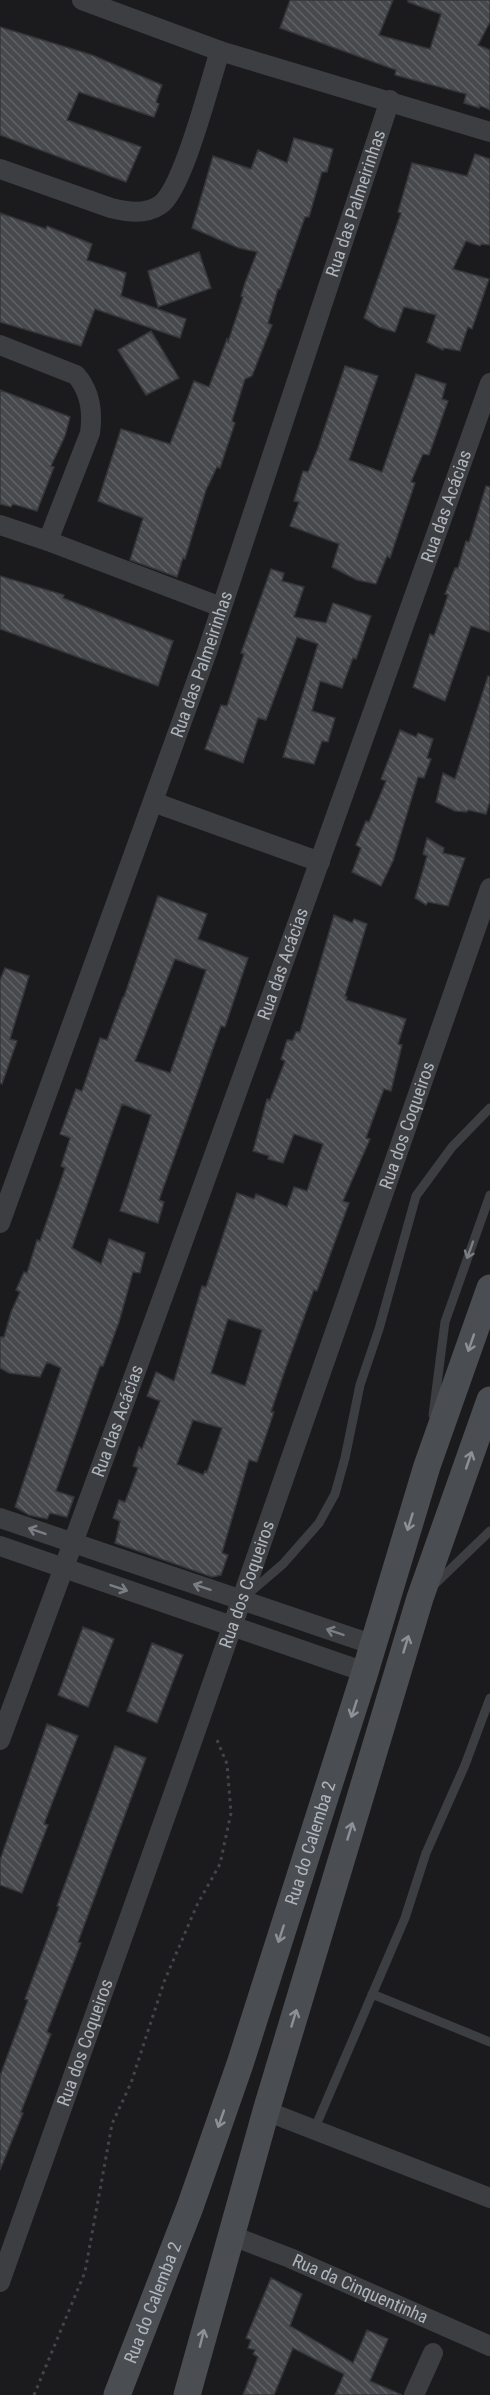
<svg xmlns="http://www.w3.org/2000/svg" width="490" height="2395" font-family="'Roboto Condensed',sans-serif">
<defs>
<pattern id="building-back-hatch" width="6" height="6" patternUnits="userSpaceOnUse" patternTransform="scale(1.5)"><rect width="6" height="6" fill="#48494d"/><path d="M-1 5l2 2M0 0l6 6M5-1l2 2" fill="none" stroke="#606165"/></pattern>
</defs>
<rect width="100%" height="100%" fill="#1b1b1d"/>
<path fill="url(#building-back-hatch)" stroke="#353639" stroke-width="1.5" fill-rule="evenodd" d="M290 0H393L379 35 430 49 441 14 408 2V0H490V22L478 45 490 50V110L479 105V108L464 103 466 94 395 75 396 70 280 28Z
M0 27 92 55 162 85 156 102 159 104 154 117 79 92 67 120 141 147 126 182 0 135Z
M294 138 333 149 327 172H322L309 217H305L280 289H278L268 323 272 325 252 376 245 379 232 421 235 423 220 468 217 467 206 490 185 559 183 558 177 577 130 560 143 518 98 501 121 429 170 444 194 381 209 387 227 339 228 342 243 297 241 296 245 283 257 252 239 248 192 228 213 156 251 169 258 150 287 163Z
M475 154 490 159V245L482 244 480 246 466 241 453 269 489 279 472 329 468 327 460 351 444 348 443 350 427 342 436 315 404 307 395 332 379 327 364 318 401 213 398 212 412 163 467 176Z
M0 213 46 229 47 226 92 244 87 260 126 273 121 296 186 319 180 338 95 309 81 346 0 322Z
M199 252 211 288 158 307 148 271Z
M151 331 179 378 146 395 118 350Z
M345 366 378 376 349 460 382 472 416 374 446 384 442 399 448 401 429 455 423 454 411 482 415 483 390 558 387 556 376 584 357 580 332 567 339 544 290 526 299 502 294 501 303 471 308 472 318 448Z
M0 390 70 417 65 436 51 466 54 467 37 511 13 504 11 507 0 504Z
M486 486 490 487V632L471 626 445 701 413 687 430 634 434 636 448 595 445 594 455 568H458L466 541 469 542Z
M271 569 284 573 282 581 304 587 294 617 326 623 333 603 371 616 356 659 353 658 342 688 320 681 312 711 335 718 328 742 322 741 314 764 283 757 318 644 297 637 266 720 258 718 243 763 205 749 221 705 227 706 244 654 241 653Z
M0 576 64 595 63 598 173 641 158 686 0 629Z
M488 676 490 677V801L486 814 468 810 467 812 455 811 436 802 443 773 455 779Z
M400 730 416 737 418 733 433 739 427 758 431 759 424 778 418 777 393 861 381 886 352 872 361 848 356 845 366 821 369 822 386 781 381 779Z
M427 838 444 848 443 853 465 858 448 906 428 902 426 905 415 898 427 856 423 854Z
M158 896 207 914 198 939 248 958 225 1027 221 1026 159 1200 164 1202 158 1223 120 1211 151 1115 122 1104 72 1248 101 1264 109 1239 145 1253 140 1273 133 1272 119 1322 103 1366H100L56 1491 74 1497 67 1517 50 1513 47 1519 29 1515 15 1507 61 1368 47 1362 40 1377 9 1373 0 1368V1337H4L11 1312 20 1292 16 1290 24 1272 27 1273 37 1240 40 1241 65 1168 61 1166 70 1138 60 1134 76 1089 82 1091 100 1038 107 1040 123 997H124ZM175 959 206 970 170 1073 135 1061Z
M334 915 352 923 354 919 367 924 345 996 347 997 346 1000 406 1019 398 1044 402 1045 391 1091 384 1089 366 1138 370 1139 343 1201 349 1203 317 1291 314 1290 285 1370 271 1412H274L257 1462 249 1460 222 1553 228 1555 221 1575 212 1577 115 1543 120 1521 113 1518 119 1500 125 1502 138 1468 133 1466 139 1447 142 1449 160 1401 147 1396 156 1372 174 1381 202 1286 206 1287 237 1193 254 1199 256 1194 287 1207 294 1187 307 1191 323 1144 294 1134 283 1163 268 1159 269 1156 253 1151 267 1099 270 1100 285 1061 281 1059 287 1040H293L296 1032H300ZM228 1319 262 1330 245 1386 211 1373ZM193 1420 222 1428 207 1472 205 1471 203 1475 177 1464Z
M5 968 29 976 10 1039 17 1041 2 1084 0 1083V980Z
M83 1627 114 1639 88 1707 58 1695Z
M152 1643 183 1655 157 1723 127 1711Z
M47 1724 78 1736 44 1824 48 1825 22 1893 0 1885V1860Z
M115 1746 146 1758 78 1942 81 1943 47 2032 51 2034 21 2112 23 2113 0 2170V2076L28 2000 25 1999 59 1907 57 1906Z
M271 2278 302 2294 290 2326 353 2363 367 2330 388 2339 370 2381 402 2395H335L344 2374 293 2348 274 2395H243L258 2357 253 2354 255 2350 248 2348 251 2340 246 2338Z"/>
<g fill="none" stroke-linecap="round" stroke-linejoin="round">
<path stroke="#424549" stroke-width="3" stroke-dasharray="3 4.5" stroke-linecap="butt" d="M34 2395 85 2272 112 2124 131 2083 164 1982 197 1905 220 1864 231 1813 227 1764 217 1740 214 1737"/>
<path stroke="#3c3e42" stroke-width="9" d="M433 1415 445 1322 490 1195
M433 1586 490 1531
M248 1594 283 1564 319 1523 335 1494 345 1458 360 1385 379 1329 416 1196 452 1147 490 1108
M372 1994 490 2042
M314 2130 405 1918 426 1853 465 1765 490 1698"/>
<g stroke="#3c3e42" stroke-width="20">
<path d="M82 0 220 51 490 132"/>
<path d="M0 169 111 208C127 212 145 215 160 205 183 190 210 81 220 51"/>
<path d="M0 345 76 375C90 391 93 412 90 433L48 541"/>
<path d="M0 525 48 541 221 607"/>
<path d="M153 802 320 862"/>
<path id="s1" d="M0 1223 207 652 390 100"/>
<path d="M0 1518 374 1645"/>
<path d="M0 1546 365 1672"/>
<path id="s2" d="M0 1740C168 1289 329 836 490 383"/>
<path d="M266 2111 490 2198"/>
<path id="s3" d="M230 2235 290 2258 490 2346"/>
<path id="s4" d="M0 2282 189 1750 490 888"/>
<path d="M414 2395 433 2353"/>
</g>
<g stroke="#4a4d52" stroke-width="27">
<path id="s5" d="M117 2395 190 2207 240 2064 365 1672 427 1466 490 1288"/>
<path d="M187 2395 266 2111 420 1598 490 1400"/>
</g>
</g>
<defs><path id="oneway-shaft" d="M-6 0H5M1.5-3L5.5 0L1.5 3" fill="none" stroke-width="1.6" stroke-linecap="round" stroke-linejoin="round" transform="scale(1.5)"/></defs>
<g stroke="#7b7f85">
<use href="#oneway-shaft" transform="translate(470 1250) rotate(110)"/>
<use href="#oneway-shaft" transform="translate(37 1531) rotate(-161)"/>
<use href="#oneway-shaft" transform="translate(202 1587) rotate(-161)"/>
<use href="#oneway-shaft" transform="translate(119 1588) rotate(19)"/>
<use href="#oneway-shaft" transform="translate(335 1632) rotate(-161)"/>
</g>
<g stroke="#8b9197">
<use href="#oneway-shaft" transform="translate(471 1343) rotate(109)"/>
<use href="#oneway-shaft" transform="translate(469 1460) rotate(-71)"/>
<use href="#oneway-shaft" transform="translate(410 1522) rotate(107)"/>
<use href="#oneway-shaft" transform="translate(406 1644) rotate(-73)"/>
<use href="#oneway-shaft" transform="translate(354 1709) rotate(108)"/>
<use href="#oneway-shaft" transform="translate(350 1831) rotate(-73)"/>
<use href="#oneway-shaft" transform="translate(281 1934) rotate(108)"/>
<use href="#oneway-shaft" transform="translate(294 2018) rotate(-73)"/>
<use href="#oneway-shaft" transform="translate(221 2119) rotate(109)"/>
<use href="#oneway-shaft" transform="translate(202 2338) rotate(-76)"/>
</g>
<g text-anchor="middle" stroke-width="6" stroke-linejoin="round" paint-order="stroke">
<g font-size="18" fill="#aeb5bc" stroke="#161618">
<text dy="6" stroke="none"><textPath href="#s1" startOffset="1080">Rua das Palmeirinhas</textPath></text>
<text dy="6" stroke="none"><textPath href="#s2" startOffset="1312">Rua das Acácias</textPath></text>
<text dy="6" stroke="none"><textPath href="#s1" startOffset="594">Rua das Palmeirinhas</textPath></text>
<text dy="6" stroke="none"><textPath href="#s2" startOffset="826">Rua das Acácias</textPath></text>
<text dy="6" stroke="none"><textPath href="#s4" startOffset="1226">Rua dos Coqueiros</textPath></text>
<text dy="6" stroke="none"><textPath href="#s2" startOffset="340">Rua das Acácias</textPath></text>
<text dy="6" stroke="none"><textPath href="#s4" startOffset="740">Rua dos Coqueiros</textPath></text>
<text dy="6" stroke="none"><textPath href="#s5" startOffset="585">Rua do Calemba 2</textPath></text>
<text dy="6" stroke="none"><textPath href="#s4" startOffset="254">Rua dos Coqueiros</textPath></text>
<text dy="6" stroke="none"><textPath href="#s3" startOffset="141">Rua da Cinquentinha</textPath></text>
<text dy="6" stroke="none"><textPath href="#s5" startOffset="99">Rua do Calemba 2</textPath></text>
</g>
</g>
</svg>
